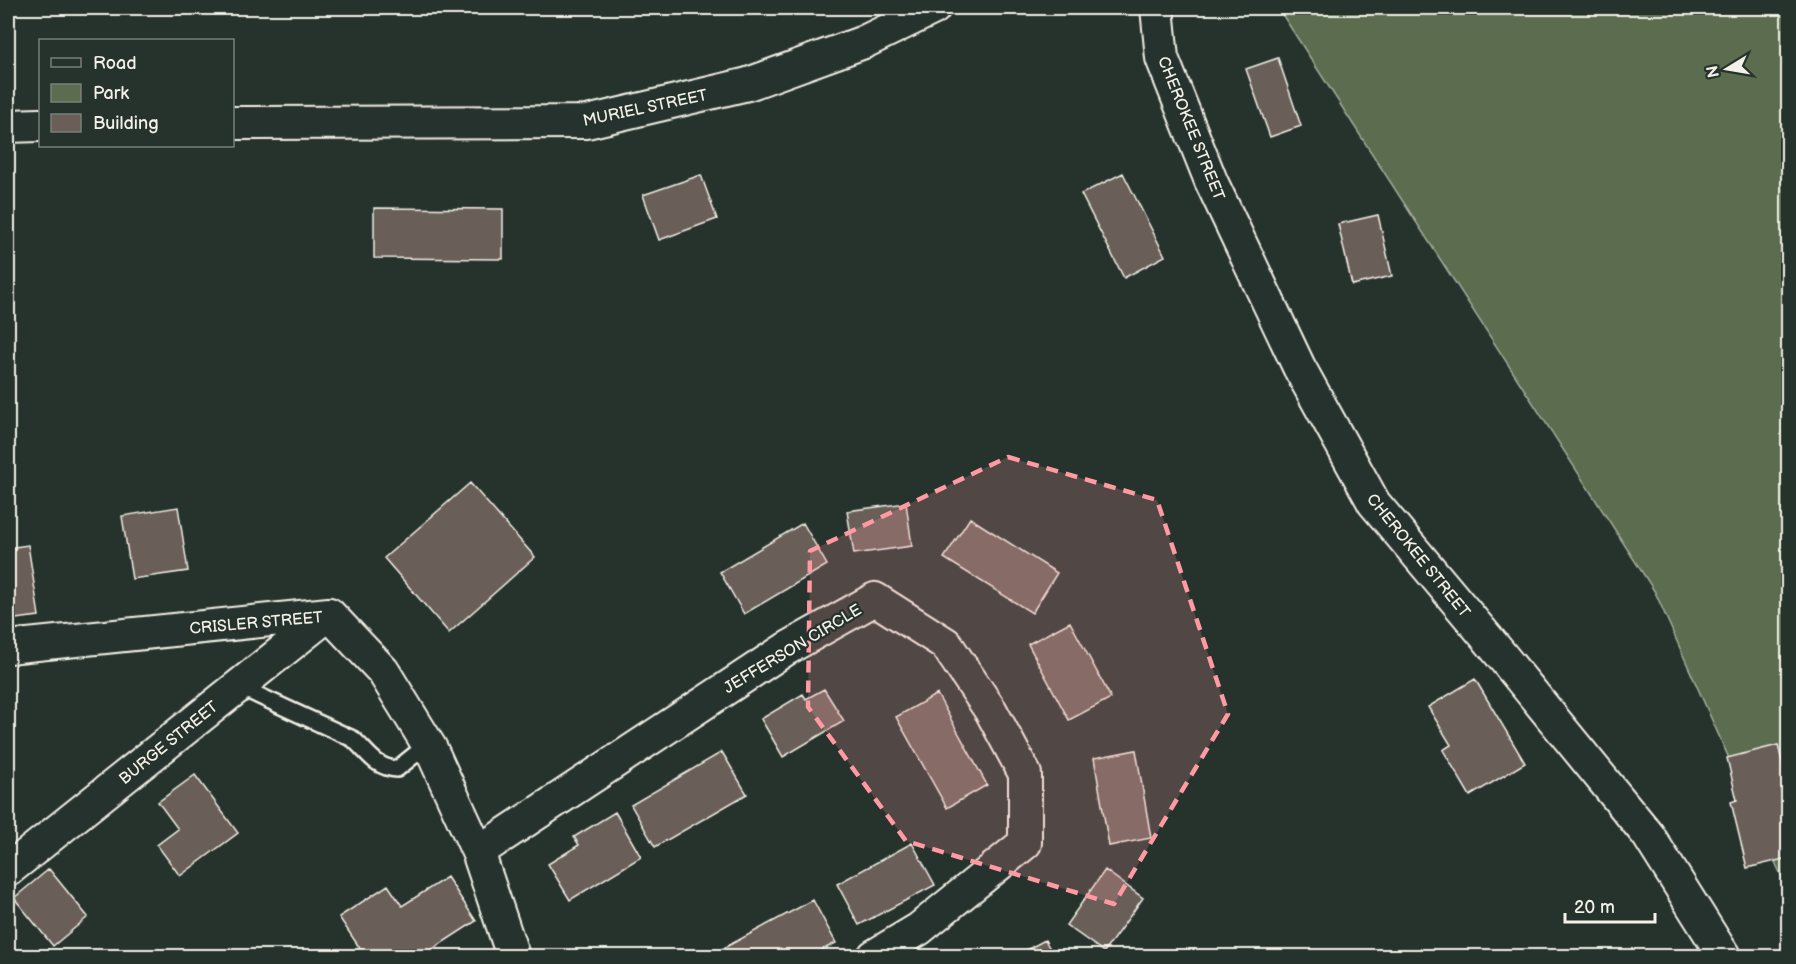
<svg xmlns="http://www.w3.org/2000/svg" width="1796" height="964" font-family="'Balsamiq Sans',sans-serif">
<rect width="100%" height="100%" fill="#26332d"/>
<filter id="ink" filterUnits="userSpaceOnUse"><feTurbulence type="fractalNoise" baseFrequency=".0167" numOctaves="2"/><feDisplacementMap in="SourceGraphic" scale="12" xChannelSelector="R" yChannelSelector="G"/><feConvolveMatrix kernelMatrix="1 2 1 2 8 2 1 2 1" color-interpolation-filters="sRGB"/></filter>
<g filter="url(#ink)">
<path fill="#5b6c4f" stroke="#a8ae9c" stroke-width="1.5" d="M1278 8H1788V891L1655 592Z"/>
<path fill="#6a5e59" stroke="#f4f1e8" stroke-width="1.5" d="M1278 58 1301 126 1270 137 1246 69Z
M1123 173 1165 256 1124 278 1081 194Z
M701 175 717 219 659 240 643 195Z
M374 208 503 209V259L374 258Z
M1378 215 1392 276 1352 285 1338 224Z
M470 483 535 557 449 633 384 558Z
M906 503 912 546 854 554 847 511Z
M178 507 188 571 132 579 122 516Z
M970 518 1057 573 1032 613 944 558Z
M803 523 827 565 744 614 720 572Z
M28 545 39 616 8 620V548Z
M1070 622 1111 698 1069 720 1028 644Z
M1475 679 1525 763 1470 796 1443 750 1451 745 1428 707Z
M824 689 844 721 783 757 761 719 803 694 806 699Z
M937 694 987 785 947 808 896 717Z
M1778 745 1788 786 1781 790 1788 818V858L1747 868 1731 802 1737 800 1727 758Z
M1136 750 1151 838 1109 846 1094 758Z
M722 752 747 794 655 847 631 805Z
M195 775 238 833 180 876 157 845 178 829 158 802Z
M615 812 641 857 570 900 548 864 579 845 574 837Z
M912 843 935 885 859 925 837 884Z
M49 869 88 917 53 946 14 898Z
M1105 870 1143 898 1104 952 1066 925Z
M447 877 476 921 422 956H365L339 917 388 885 402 906Z
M813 900 836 943 810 956H723L720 950Z
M1045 940 1054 956H1015Z
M8 942 18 956H8Z"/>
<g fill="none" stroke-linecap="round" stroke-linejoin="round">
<g stroke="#f4f1e8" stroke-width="20">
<path id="lane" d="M238 686 353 739C368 752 375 768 397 769L428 744"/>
</g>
<g stroke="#f4f1e8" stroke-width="36">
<path id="street" d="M1157 8 1162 58 1211 181 1299 367 1374 503 1488 639 1648 835 1724 956
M232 123 587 122 748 84 864 42 934 8
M8 126 40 125
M8 647 329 614 383 671 431 749 478 852 513 956
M478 852 786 649 875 599 946 644 991 711 1025 774V843L919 929 874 956
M8 870 329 614"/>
</g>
<use href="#lane" stroke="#26332d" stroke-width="15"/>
<use href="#street" stroke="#26332d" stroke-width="32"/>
</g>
</g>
<path fill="#ff9aa2" fill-opacity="0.2" stroke="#ff9aa2" stroke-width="4.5" stroke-dasharray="12 8" stroke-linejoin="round" d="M1008 457 1157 500 1228 714 1114 904 906 841 808 707 810 551Z"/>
<g text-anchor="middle" stroke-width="4.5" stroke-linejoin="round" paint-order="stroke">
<g font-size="16" fill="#f4f1e8" stroke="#26332d">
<text transform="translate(645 107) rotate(-12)" y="6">MURIEL STREET</text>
<text transform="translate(1192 128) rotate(68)" y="6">CHEROKEE STREET</text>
<text transform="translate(1419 555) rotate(51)" y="6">CHEROKEE STREET</text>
<text transform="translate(256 622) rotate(-5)" y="6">CRISLER STREET</text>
<text transform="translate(792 648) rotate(-31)" y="6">JEFFERSON CIRCLE</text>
<text transform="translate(168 742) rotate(-39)" y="6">BURGE STREET</text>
</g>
</g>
<rect width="1796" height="964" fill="none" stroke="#26332d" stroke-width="30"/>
<rect x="15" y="15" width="1766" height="934" fill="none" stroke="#f4f1e8" stroke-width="2" filter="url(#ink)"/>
<rect x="39" y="39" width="195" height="108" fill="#26332d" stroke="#787f78" stroke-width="1.5"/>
<rect x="51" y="58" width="30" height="9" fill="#26332d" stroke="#787f78" stroke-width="1.5"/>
<text x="93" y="69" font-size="18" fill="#f4f1e8">Road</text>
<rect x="51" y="84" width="30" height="18" fill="#5b6c4f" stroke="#787f78" stroke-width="1.5"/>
<text x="93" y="99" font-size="18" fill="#f4f1e8">Park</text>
<rect x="51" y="114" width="30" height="18" fill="#6a5e59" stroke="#787f78" stroke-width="1.5"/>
<text x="93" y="129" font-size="18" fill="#f4f1e8">Building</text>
<g transform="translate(1727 69) rotate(259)" stroke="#26332d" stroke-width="4.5" paint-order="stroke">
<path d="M0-4.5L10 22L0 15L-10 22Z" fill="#f4f1e8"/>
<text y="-9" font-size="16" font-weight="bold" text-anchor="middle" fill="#f4f1e8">N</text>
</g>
<path d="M1565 913v9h90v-9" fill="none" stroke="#f4f1e8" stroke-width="3"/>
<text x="1574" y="913" font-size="18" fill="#f4f1e8" stroke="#26332d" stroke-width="4.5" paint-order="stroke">20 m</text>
</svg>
